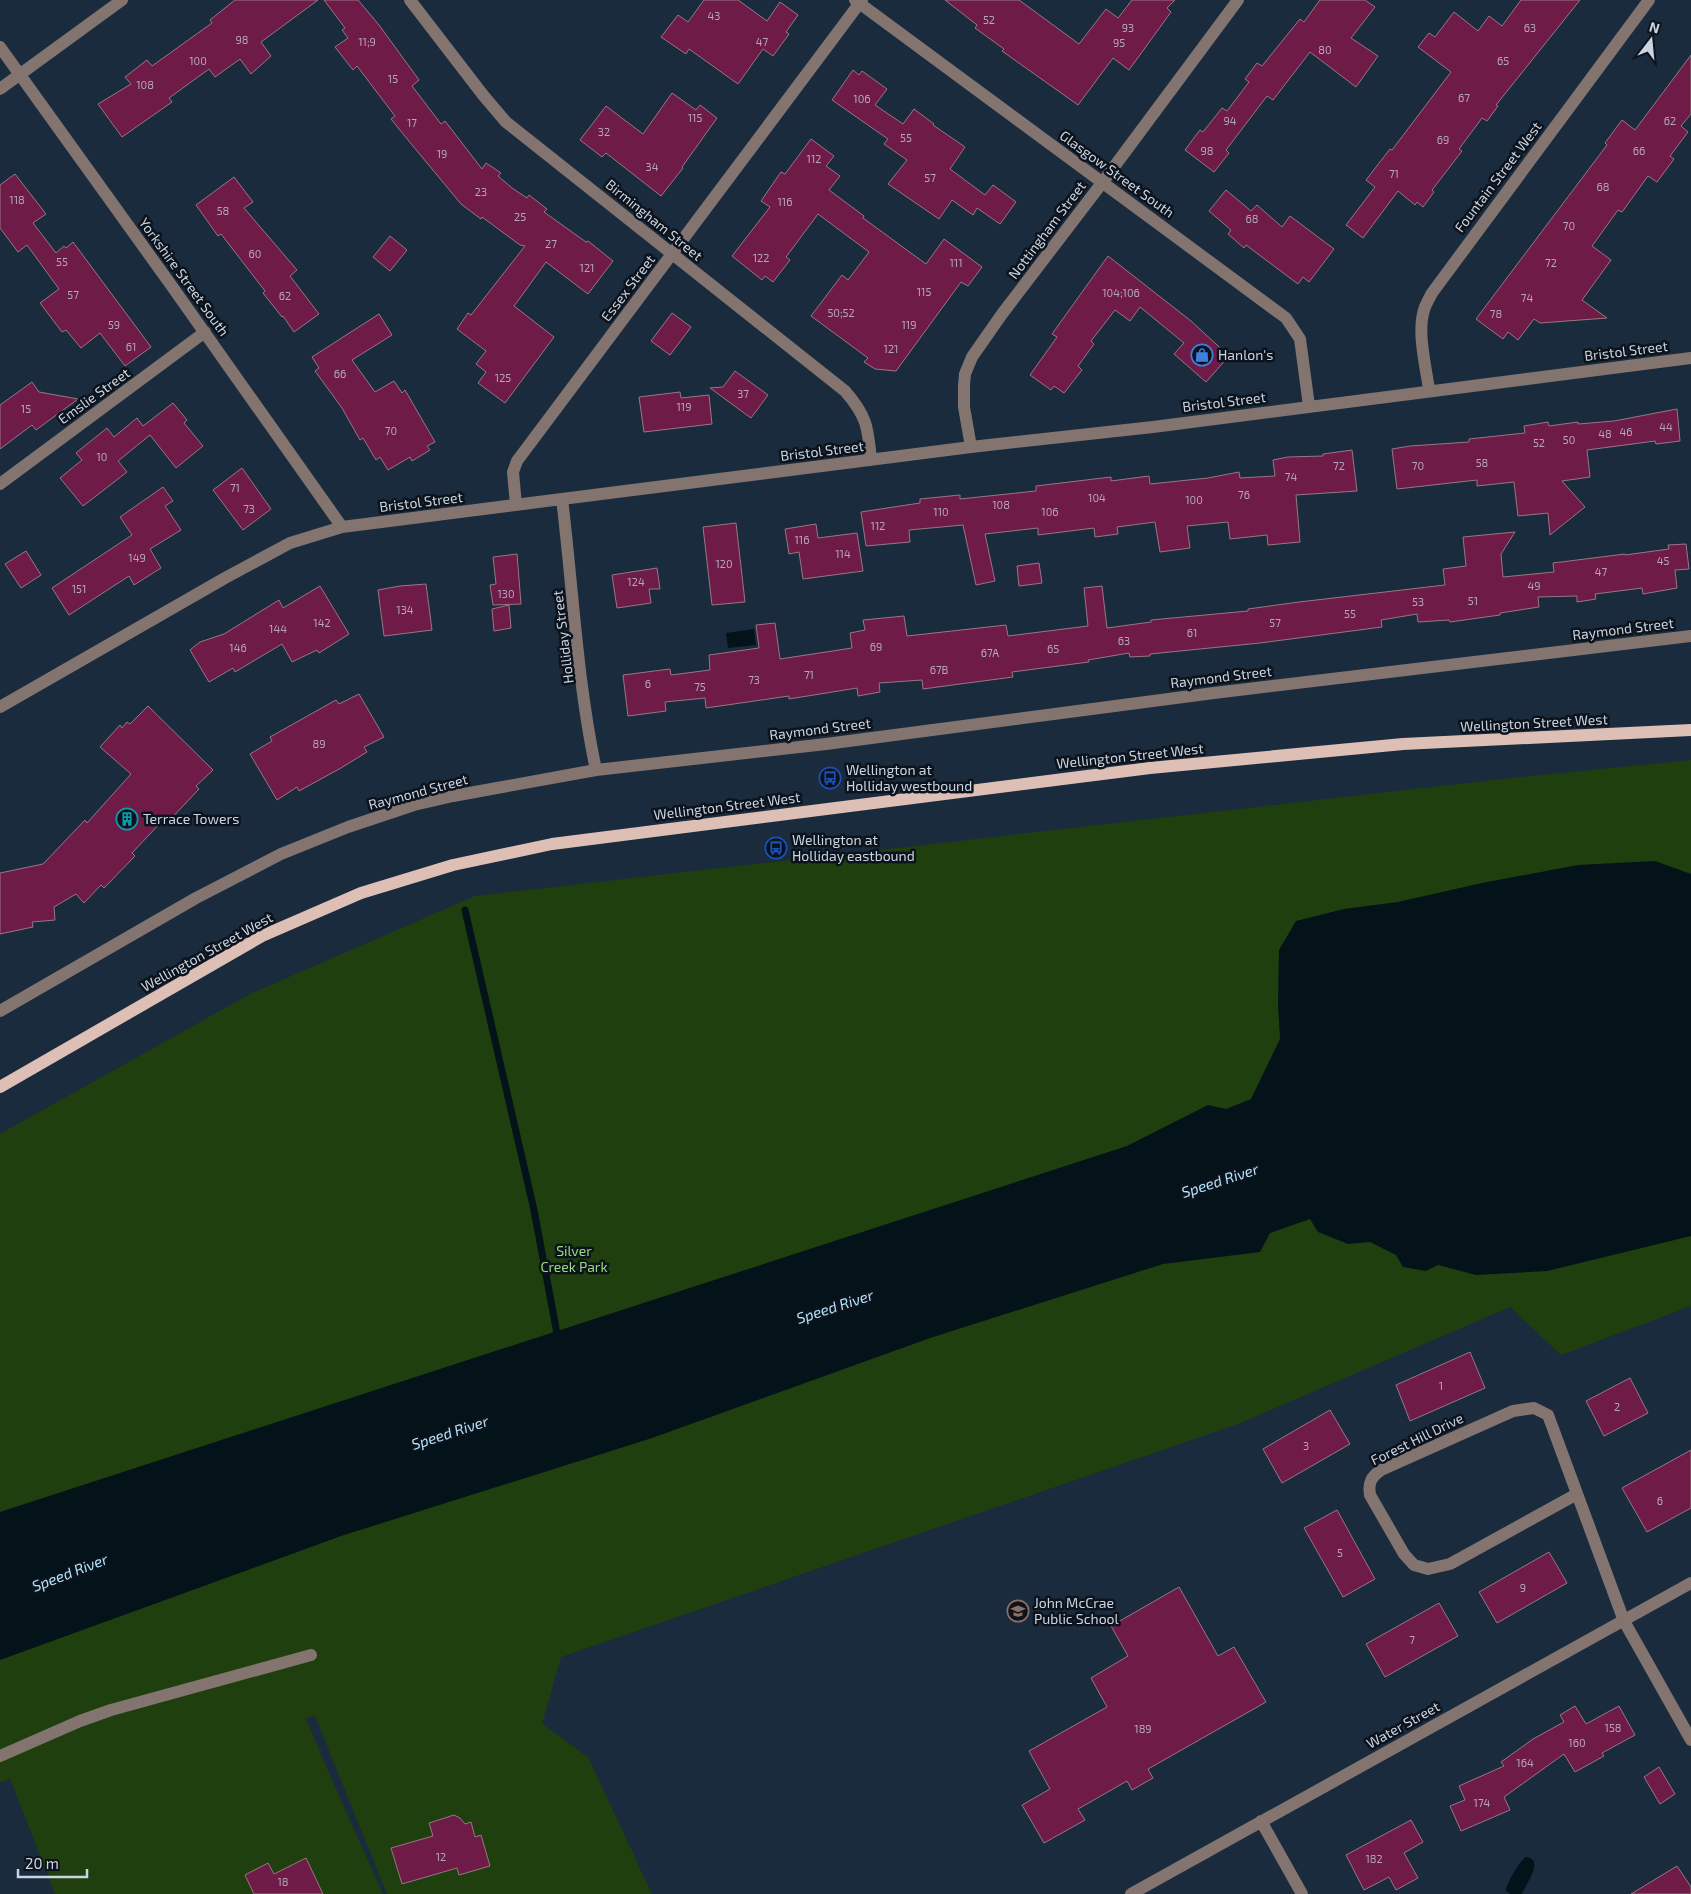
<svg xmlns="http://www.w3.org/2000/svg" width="1691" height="1894" font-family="'Exo 2',sans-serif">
<rect width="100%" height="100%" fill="#1a2b3e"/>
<path fill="#1f3f0e" d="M1691 760V1306L1561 1355 1510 1307 1238 1424 561 1657 542 1724 588 1757 652 1894H387L315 1716 306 1718 327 1769 383 1894H55L10 1778 0 1783V1134L250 994 475 896 1502 779Z"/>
<path fill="#041219" d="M754 629 756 645 728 648 726 633Z
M1655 861 1691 874V1236L1547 1271 1476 1275 1438 1265 1426 1271 1403 1267 1396 1255 1370 1242 1348 1244 1318 1232 1310 1219 1270 1233 1260 1252 1163 1264 930 1338 652 1438 341 1536 0 1660V1512L1127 1146 1208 1105 1226 1109 1251 1099 1280 1039 1278 1004 1279 950 1296 921 1344 909 1398 902 1482 883 1578 865Z
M1526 1857C1545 1859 1526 1884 1522 1894H1510L1506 1891C1506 1884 1520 1860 1526 1857Z"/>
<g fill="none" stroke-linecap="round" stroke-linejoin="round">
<path stroke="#041219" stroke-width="7" d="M465 910 534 1210 558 1339"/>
</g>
<path fill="#6f1b47" stroke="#967783" d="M235 0H318L261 42 271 56 251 74 240 59 215 77 209 69 169 98 172 102 122 137 98 104 131 84 125 77 147 60 152 66 212 23 210 20Z
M324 0H358L379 25 419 80 412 86 441 124 445 121 482 169 486 163 501 173 498 176 512 188 527 198 529 195 547 209 544 212 586 242 588 241 613 261 588 294 546 262 523 294 514 306 554 337 505 403 478 383 486 372 476 364 486 351 457 329 468 313 471 315 525 246 520 245 482 217 481 219 461 204 408 140 391 119 395 116 357 66 353 70 335 47 348 38 342 30 345 28Z
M704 0H738L767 21 780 2 798 15 786 32 789 34 773 56 763 49 738 84 689 49 686 54 661 37 678 15 688 22Z
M945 0H1019L1079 44 1106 9 1118 18 1132 0H1175L1167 8 1171 12 1129 70 1113 58 1078 105 1002 51 1004 49 975 28 977 25Z
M1320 0H1365L1375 7 1351 38 1378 56 1356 87 1310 52 1273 100 1267 96 1226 150 1229 153 1214 172 1185 150 1200 130 1203 132 1222 108 1227 111 1249 82 1245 79 1257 63 1262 66 1300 19 1304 22Z
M1521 0H1580L1496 105 1498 106 1487 121 1482 118 1459 149 1462 151 1432 190 1434 192 1423 207 1417 202 1415 205 1398 191 1363 238 1346 225 1375 187 1366 180 1390 149 1392 150 1451 72 1418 47 1429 33 1435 37 1454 12 1478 31 1489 16 1502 26Z
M1691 55V114L1681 126 1688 132 1670 156 1674 159 1657 182 1648 176 1622 212 1618 210 1592 246 1611 260 1582 300 1607 318 1540 323 1534 319 1518 340 1508 332 1503 339 1476 319 1607 145 1605 143 1622 120 1635 130Z
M853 70 859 75 862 71 887 89 875 105 903 124 914 109 934 124 933 125 965 147 950 169 985 195 993 185 1016 202 1000 224 977 208 973 215 952 200 939 219 888 184 907 160 884 144 888 139 832 100Z
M672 93 696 110 700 105 717 118 682 167 683 168 661 196 606 153 602 157 580 140 606 106 643 134Z
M811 139 834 156 826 166 840 176 829 190 864 216 863 218 926 264 944 239 982 267 968 286 961 282 896 371 875 369 864 362 868 358 811 316 842 275 848 280 869 252 818 214 786 257 790 260 773 282 765 276 762 280 732 256 770 207 761 201 781 172 785 174Z
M15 174 46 214 33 223 56 253 64 246 66 248 73 242 151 347 125 366 100 333 81 348 66 330 62 332 40 303 59 289 27 245 18 252 0 228V185Z
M234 177 253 202 244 208 297 270 290 276 319 314 294 332 283 316 282 317 263 293 265 291 221 234 218 236 196 205Z
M1226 190 1251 211 1257 205 1282 227 1290 216 1334 249 1309 282 1303 277 1298 284 1246 245 1244 248 1228 234 1231 230 1209 211Z
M390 236 407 250 390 271 373 257Z
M1108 256 1191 321 1229 356 1206 382 1174 354 1184 343 1140 307 1130 321 1115 310 1091 341 1094 344 1078 366 1082 370 1064 393 1054 386 1051 390 1030 375 1057 337 1052 334Z
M672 313 691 327 670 355 651 341Z
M379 314 392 335 352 360 375 392 394 381 402 393 405 390 435 442 427 446 430 450 412 461 410 457 388 470 380 457 376 460 363 438 360 440 342 408 315 371 319 368 312 357Z
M735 371 768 395 751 418 710 388 723 387Z
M32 382 39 392 78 399 36 430 32 425 0 449V405Z
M680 392 681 398 709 395 712 424 644 432 639 397Z
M173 403 187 420 184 423 203 446 176 468 150 435 118 461 127 472 83 506 60 478 82 460 76 453 107 428 114 437 137 418 143 426Z
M1677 409 1680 441 1656 444 1655 441 1587 450 1590 477 1562 481 1585 507 1550 535 1548 513 1518 516 1514 482 1477 486V480L1397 489 1392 449 1410 446 1469 442V439L1525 433 1524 426 1548 422 1549 426 1578 422V424L1614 421Z
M1352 450 1357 491 1296 495 1300 542 1268 545 1267 535 1230 539 1228 522 1187 526 1190 548 1160 552 1155 522 1117 527 1118 534 1095 537 1094 528 1038 535V528L985 534 995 581 976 585 963 525 909 530 910 542 866 546 861 512 920 503V499L960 495V499L1036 491V486L1111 477V481L1149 476 1150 484 1208 478 1239 472 1240 478 1275 476 1273 460 1288 457 1323 456V454Z
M242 468 271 509 243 530 213 490Z
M163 487 173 501 165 506 181 530 150 549 161 568 134 585 129 576 69 615 52 588 132 535 120 517Z
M736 523 745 602 712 605 703 527Z
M816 524 818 538 857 533 863 571 803 579 799 552 789 554 785 529Z
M1515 532 1501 554 1503 577 1554 572 1553 563 1625 554V555L1669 549 1668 545 1686 544 1689 569 1675 570 1677 588 1643 594 1642 588 1595 594 1596 599 1577 602V596L1538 597 1539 607 1500 613V615L1450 622 1449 620 1418 622 1417 614 1381 620 1382 627 1260 643 1150 654V656L1130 657 1129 653 1088 660 1089 662 1012 672 1013 677 960 684 923 689 922 680 879 683 880 692 858 696 857 688 789 699V696L706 708 705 698 665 702 666 711 628 716 623 675 670 669 671 675 710 670 709 655 759 648 756 625 775 623 780 659 852 648 850 633 865 630 863 620 904 616 907 636 1006 625 1008 636 1088 626 1084 588 1102 586 1107 628 1151 622V620L1248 611V609L1299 602 1445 585 1443 569 1466 566 1463 537Z
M26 551 41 575 21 588 5 564Z
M517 554 521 604 493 605 490 585 496 584 493 557Z
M1039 563 1042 583 1019 586 1017 566Z
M657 568 660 589H649L651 603 617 608 612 575Z
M426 584 432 630 384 636 378 590 400 586Z
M320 586 349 634 319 653 317 650 292 662 282 644 235 672 233 668 209 682 190 650 200 642 224 634 279 600 283 608Z
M509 605 511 628 494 631 492 609Z
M359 694 384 737 364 747 367 752 341 768 299 791 297 787 277 800 250 754 272 741 270 737 336 700 339 704Z
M148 706 213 770 196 786 199 789 168 822 165 818 132 853 135 856 104 888 101 885 84 903 76 894 54 907 55 920 32 922 33 927 0 934V873L43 864 85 820 87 823 131 774 100 747 120 725 122 728 127 722 130 724Z
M1470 1352 1485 1388 1410 1421 1396 1385Z
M1630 1378 1648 1413 1604 1436 1586 1401Z
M1330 1410 1350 1444 1282 1483 1263 1449Z
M1691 1450V1508L1647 1532 1622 1488Z
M1337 1510 1375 1579 1343 1597 1304 1528Z
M1549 1552 1567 1583 1497 1623 1479 1592Z
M1179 1587 1218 1656 1234 1647 1266 1702 1148 1769 1153 1778 1132 1790 1127 1781 1078 1809 1085 1820 1044 1843 1022 1805 1050 1789 1029 1751 1107 1707 1091 1678 1128 1656 1111 1626Z
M1439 1603 1458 1636 1385 1677 1366 1644Z
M1575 1706 1586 1724 1619 1706 1635 1735 1602 1753 1604 1756 1575 1772 1564 1754 1504 1797 1510 1810 1461 1831 1450 1806 1465 1800 1459 1786 1504 1766 1501 1762 1533 1739 1564 1722 1560 1715Z
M1659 1767 1675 1794 1660 1804 1644 1777Z
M454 1815 460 1818 465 1824 471 1822 475 1837 481 1835 490 1866 459 1875 457 1868 402 1884 391 1848 433 1836 429 1823Z
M1411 1820 1423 1842 1404 1853 1418 1878 1396 1890 1389 1877 1364 1890 1346 1855Z
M306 1858 323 1894H254L245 1875 268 1863 274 1874Z
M1677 1866 1691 1887V1894H1631Z"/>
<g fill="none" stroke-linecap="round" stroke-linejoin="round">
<path stroke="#837470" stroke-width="12" d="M410 0 483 95 506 122 845 391C867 416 868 428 871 460
M855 0 1286 318 1300 339 1309 406
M0 47 171 285 342 527
M0 89 122 0
M1429 390C1426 366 1416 330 1425 307 1427 302 1430 297 1432 293L1649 0
M971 447 964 407V385L965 374 972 357 1002 314 1102 183 1238 0
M0 484 205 332
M562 499C573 589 577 681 596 770
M516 505 513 472 517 461 862 0
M0 707 225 578 290 543 342 527 971 447 1153 427 1691 358
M0 1011 196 898 281 854 348 827 414 805 453 796 596 770 826 744 1214 693 1691 636
M1577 1494 1450 1564 1428 1569 1414 1565 1404 1554 1370 1495C1368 1483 1371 1477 1381 1470L1513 1411 1534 1408 1548 1415 1624 1621 1691 1740
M0 1756 80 1721 111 1710 311 1655
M1261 1821 1302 1894
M1131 1894 1691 1583"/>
<path stroke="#ddbfb6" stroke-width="12" d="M0 1087 262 936 361 893 453 865 552 844 1150 768 1403 744 1691 730"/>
</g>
<defs>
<g id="shop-ring" transform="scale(1.125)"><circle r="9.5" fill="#0c131c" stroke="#3f7fe0" stroke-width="1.5"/><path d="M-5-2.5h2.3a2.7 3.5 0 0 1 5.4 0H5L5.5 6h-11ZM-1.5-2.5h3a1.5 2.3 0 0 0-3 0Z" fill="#3f7fe0"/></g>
<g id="bus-ring" transform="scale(1.125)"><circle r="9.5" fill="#0c131c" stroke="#1a4fb4" stroke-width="1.5"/><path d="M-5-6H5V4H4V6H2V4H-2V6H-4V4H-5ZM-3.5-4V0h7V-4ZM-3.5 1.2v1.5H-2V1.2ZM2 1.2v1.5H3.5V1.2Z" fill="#1a4fb4"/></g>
<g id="building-ring" transform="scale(1.125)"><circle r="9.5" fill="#0c131c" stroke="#0f9aa8" stroke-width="1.5"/><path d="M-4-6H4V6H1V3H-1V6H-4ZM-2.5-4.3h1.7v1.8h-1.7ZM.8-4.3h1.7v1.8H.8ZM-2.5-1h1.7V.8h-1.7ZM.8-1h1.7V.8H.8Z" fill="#0f9aa8"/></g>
<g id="school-ring" transform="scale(1.125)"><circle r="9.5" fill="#0c131c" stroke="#8d6e63" stroke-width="1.5"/><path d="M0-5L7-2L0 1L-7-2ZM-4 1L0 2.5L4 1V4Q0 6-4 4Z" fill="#8d6e63"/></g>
</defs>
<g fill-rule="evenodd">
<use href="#shop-ring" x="1202" y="355"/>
<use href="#bus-ring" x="830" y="778"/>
<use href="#building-ring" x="127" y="819"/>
<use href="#bus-ring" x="776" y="848"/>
<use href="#school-ring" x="1018" y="1611"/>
</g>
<g text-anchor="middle" stroke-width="5" stroke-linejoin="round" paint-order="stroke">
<g font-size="11" fill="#b4a6bb">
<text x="714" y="20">43</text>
<text x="989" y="24">52</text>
<text x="1128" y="32">93</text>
<text x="1530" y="32">63</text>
<text x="242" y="44">98</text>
<text x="367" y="46">11;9</text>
<text x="762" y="46">47</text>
<text x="1119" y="47">95</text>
<text x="1325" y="54">80</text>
<text x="198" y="65">100</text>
<text x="1503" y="65">65</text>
<text x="393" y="83">15</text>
<text x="145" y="89">108</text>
<text x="1464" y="102">67</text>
<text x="862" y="103">106</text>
<text x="695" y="122">115</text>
<text x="1230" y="125">94</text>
<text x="1670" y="125">62</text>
<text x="412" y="127">17</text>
<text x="604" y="136">32</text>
<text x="906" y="142">55</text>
<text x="1443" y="144">69</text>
<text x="1207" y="155">98</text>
<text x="1639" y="155">66</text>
<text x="442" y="158">19</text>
<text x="814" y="163">112</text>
<text x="652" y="171">34</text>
<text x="1394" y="178">71</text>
<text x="930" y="182">57</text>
<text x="1603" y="191">68</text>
<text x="481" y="196">23</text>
<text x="17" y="204">118</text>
<text x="785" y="206">116</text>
<text x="223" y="215">58</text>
<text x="520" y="221">25</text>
<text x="1252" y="223">68</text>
<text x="1569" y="230">70</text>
<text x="551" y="248">27</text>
<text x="255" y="258">60</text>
<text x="761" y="262">122</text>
<text x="62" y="266">55</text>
<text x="956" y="267">111</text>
<text x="1551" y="267">72</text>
<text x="587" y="272">121</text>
<text x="924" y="296">115</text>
<text x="1121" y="297">104;106</text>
<text x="73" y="299">57</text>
<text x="285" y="300">62</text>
<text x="1527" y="302">74</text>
<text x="841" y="317">50;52</text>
<text x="1496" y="318">78</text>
<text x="114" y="329">59</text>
<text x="909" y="329">119</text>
<text x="131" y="351">61</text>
<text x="891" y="353">121</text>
<text x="340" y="378">66</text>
<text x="503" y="382">125</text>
<text x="743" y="398">37</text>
<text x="684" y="411">119</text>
<text x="26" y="413">15</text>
<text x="1666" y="431">44</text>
<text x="391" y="435">70</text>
<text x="1626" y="436">46</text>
<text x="1605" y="438">48</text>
<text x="1569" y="444">50</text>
<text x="1539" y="447">52</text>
<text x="102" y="461">10</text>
<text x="1482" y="467">58</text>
<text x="1339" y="470">72</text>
<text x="1418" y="470">70</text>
<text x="1291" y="481">74</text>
<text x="235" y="492">71</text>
<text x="1244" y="499">76</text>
<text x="1097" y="502">104</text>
<text x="1194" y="504">100</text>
<text x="1001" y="509">108</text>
<text x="249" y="513">73</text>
<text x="941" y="516">110</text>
<text x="1050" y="516">106</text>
<text x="878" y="530">112</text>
<text x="802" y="544">116</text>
<text x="843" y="558">114</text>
<text x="137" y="562">149</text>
<text x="1663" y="565">45</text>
<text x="724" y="568">120</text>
<text x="1601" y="576">47</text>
<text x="636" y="586">124</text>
<text x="1534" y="590">49</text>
<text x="79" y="593">151</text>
<text x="506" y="598">130</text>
<text x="1473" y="605">51</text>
<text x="1418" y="606">53</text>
<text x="405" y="614">134</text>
<text x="1350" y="618">55</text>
<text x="322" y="627">142</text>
<text x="1275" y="627">57</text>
<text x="278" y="633">144</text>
<text x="1192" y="637">61</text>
<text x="1124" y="645">63</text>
<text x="876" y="651">69</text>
<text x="238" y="652">146</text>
<text x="1053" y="653">65</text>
<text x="990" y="657">67A</text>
<text x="939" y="674">67B</text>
<text x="809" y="679">71</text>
<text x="754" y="684">73</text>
<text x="648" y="688">6</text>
<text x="700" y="691">75</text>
<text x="319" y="748">89</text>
<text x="1441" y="1390">1</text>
<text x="1617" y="1411">2</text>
<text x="1306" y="1450">3</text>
<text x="1660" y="1505">6</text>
<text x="1340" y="1557">5</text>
<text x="1523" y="1592">9</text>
<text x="1412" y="1644">7</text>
<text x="1613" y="1732">158</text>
<text x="1143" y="1733">189</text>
<text x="1577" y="1747">160</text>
<text x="1525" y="1767">164</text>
<text x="1482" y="1807">174</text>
<text x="441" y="1861">12</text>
<text x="1374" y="1863">182</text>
<text x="283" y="1886">18</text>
</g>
<g font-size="14" fill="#cbd5e2" stroke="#0c131c">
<text transform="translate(1117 174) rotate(36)" y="5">Glasgow Street South</text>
<text transform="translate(1498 177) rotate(-53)" y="5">Fountain Street West</text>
<text transform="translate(654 220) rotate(39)" y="5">Birmingham Street</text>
<text transform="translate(1047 230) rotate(-53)" y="5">Nottingham Street</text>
<text transform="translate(184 277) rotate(54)" y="5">Yorkshire Street South</text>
<text transform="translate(628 288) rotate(-53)" y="5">Essex Street</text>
<text transform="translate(1626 351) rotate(-7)" y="5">Bristol Street</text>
<text transform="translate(94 396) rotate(-36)" y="5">Emslie Street</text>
<text transform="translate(1224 402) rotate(-7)" y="5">Bristol Street</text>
<text transform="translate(822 451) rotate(-7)" y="5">Bristol Street</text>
<text transform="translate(421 502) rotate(-7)" y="5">Bristol Street</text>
<text transform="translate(1623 629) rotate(-7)" y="5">Raymond Street</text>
<text transform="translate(563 637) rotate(-97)" y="5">Holliday Street</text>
<text transform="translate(1221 677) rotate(-7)" y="5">Raymond Street</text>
<text transform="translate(1534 723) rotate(-3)" y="5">Wellington Street West</text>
<text transform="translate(820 729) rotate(-7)" y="5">Raymond Street</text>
<text transform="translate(1130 756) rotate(-6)" y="5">Wellington Street West</text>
<text transform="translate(418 792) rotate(-15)" y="5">Raymond Street</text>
<text transform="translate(727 806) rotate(-7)" y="5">Wellington Street West</text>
<text transform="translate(207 952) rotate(-29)" y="5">Wellington Street West</text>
<text transform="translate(1417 1439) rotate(-26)" y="5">Forest Hill Drive</text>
<text transform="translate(1403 1725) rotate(-29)" y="5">Water Street</text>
</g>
<g font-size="14" fill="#cbd5e2" stroke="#0c131c" text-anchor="start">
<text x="1218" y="360">Hanlon's</text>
<text x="846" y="775">Wellington at<tspan x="846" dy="16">Holliday westbound</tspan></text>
<text x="143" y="824">Terrace Towers</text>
<text x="792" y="845">Wellington at<tspan x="792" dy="16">Holliday eastbound</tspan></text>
<text x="1034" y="1608">John McCrae<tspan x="1034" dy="16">Public School</tspan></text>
</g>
<g font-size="14" fill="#96dd76" stroke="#0c131c">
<text x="574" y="1256">Silver<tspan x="574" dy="16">Creek Park</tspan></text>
</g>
<g font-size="15" font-style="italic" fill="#b0e4fb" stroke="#0c131c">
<text transform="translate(1220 1181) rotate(-18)" y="5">Speed River</text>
<text transform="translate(835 1307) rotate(-18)" y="5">Speed River</text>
<text transform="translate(450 1433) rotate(-18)" y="5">Speed River</text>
<text transform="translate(70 1573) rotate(-21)" y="5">Speed River</text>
</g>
</g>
<g transform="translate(1651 40) rotate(16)" stroke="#0c131c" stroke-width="4" paint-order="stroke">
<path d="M0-4L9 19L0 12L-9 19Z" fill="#cbd5e2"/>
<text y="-8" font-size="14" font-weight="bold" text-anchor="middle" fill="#cbd5e2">N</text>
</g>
<path d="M18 1869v8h69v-8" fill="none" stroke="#cbd5e2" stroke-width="2.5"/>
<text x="25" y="1869" font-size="15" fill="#cbd5e2" stroke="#0c131c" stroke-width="4" paint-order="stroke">20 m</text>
</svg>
